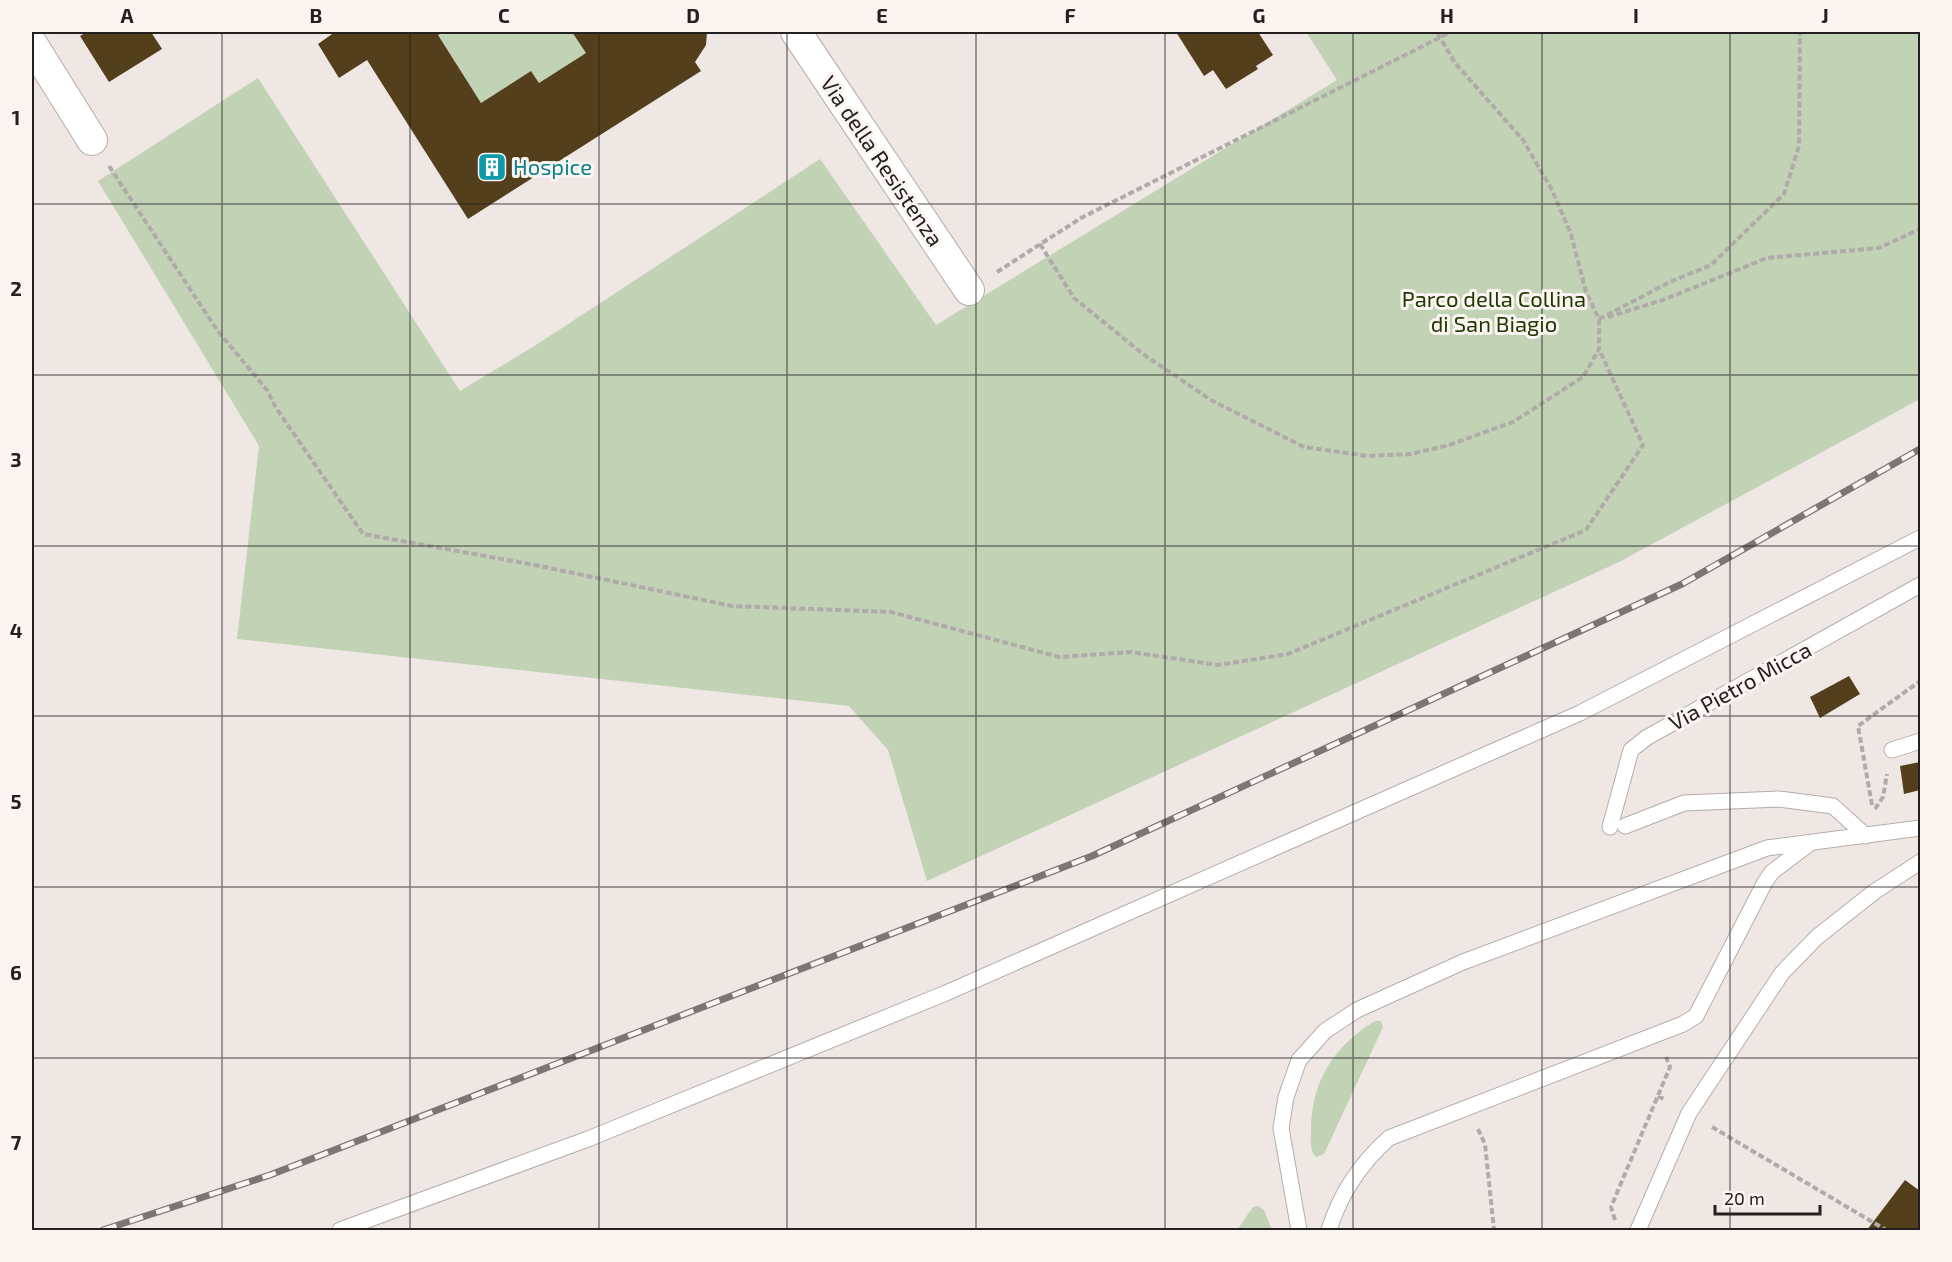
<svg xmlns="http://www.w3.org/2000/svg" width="1952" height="1262" font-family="'Exo 2',sans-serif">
<rect width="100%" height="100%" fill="#eee7e4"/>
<path fill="#c1d2b5" d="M444 32H572L586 53 539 83 531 71 481 103 438 35Z
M1306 32H1920V399L1619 562 927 881 888 750 849 706 237 639 259 446 98 181 258 78 460 391 536 345 820 159 936 325 1337 80Z
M1375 1021H1381L1383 1027 1324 1154 1316 1157C1309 1150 1311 1140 1311 1131 1311 1081 1334 1046 1375 1021Z
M1258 1206 1264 1210 1272 1230H1237L1253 1207Z"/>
<path fill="#543f1c" d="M87 32H151L162 49 109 82 80 36Z
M335 32H444L438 35 481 103 531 71 539 83 586 53 572 32H707L706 45 695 62 701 71 468 219 367 60 339 78 318 44Z
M1176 32H1258L1273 55 1256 66 1258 69 1226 89 1213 70 1204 76Z
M1849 676 1860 694 1820 718 1810 697Z
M1920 762V790L1904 794 1900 766Z
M1905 1180 1920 1191V1230H1867Z"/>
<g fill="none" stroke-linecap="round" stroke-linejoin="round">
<g stroke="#b4aeab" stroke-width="17">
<path id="lane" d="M1892 750 1920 741
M1625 826 1684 803 1779 799 1833 806 1866 836
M1610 827 1631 750 1646 738 1920 585
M340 1230 588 1139 946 993 1580 713 1920 538
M1299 1230 1281 1128 1286 1097 1299 1060 1325 1031 1357 1010 1463 962 1767 848 1920 828
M1329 1230C1340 1194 1361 1163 1389 1138L1683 1024 1696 1016 1765 882 1772 872 1809 844
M1638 1230 1689 1113 1782 973 1817 937 1874 892 1920 862"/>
</g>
<g stroke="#b4aeab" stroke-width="32">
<path id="street" d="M796 32 969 290
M32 44 92 140"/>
</g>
<path stroke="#b0aaa8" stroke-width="4" stroke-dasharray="6 3" stroke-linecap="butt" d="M109 166 217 330 267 390 276 408 363 534 535 565 732 606 891 612 1059 657 1131 652 1218 665 1288 654 1586 530 1643 445 1599 349
M1040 244 1074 298 1143 354 1211 400 1304 447 1367 456 1411 454 1449 445 1513 422 1583 377 1599 349V319L1586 292 1571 234 1552 190 1523 140 1455 63 1437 32
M997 272 1081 218 1451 32
M1608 317 1663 300 1767 258 1879 248 1920 229
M1599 319 1670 282 1711 265 1784 194 1799 146 1800 32
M1872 805 1858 726 1920 681
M1875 809 1883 797 1887 774
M1658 1096 1666 1100
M1712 1127 1886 1230
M1478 1129 1485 1144 1494 1230
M1615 1220 1611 1207 1670 1067 1666 1057"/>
<use href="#lane" stroke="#fff" stroke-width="15"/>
<use href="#street" stroke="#fff" stroke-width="30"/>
<g stroke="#7b7675" stroke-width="7">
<path id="rail" d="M103 1230 270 1175 1092 856 1682 584 1920 449"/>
</g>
<use href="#rail" stroke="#fbf4f1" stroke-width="4.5" stroke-dasharray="14" stroke-linecap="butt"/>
</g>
<path fill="none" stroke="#23201f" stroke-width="1.5" stroke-opacity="0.55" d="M222 32V1230M410 32V1230M599 32V1230M787 32V1230M976 32V1230M1165 32V1230M1353 32V1230M1542 32V1230M1730 32V1230M32 204H1920M32 375H1920M32 546H1920M32 716H1920M32 887H1920M32 1058H1920"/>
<defs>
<g id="building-square" transform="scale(1.5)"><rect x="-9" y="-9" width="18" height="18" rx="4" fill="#0f9aa8" stroke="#fbf4f1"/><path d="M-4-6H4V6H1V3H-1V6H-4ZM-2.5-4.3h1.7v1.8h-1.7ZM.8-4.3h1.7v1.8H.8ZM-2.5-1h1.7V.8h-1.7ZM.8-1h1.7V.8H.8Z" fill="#fff"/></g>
</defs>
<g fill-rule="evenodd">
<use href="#building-square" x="492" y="167"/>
</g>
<g text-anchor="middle" stroke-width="6" stroke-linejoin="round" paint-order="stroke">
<g font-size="22" fill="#23201f" stroke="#fbf4f1">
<text transform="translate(882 161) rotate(56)" y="8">Via della Resistenza</text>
<text transform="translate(1740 686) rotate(-29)" y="8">Via Pietro Micca</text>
</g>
<g font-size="22" fill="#0d838f" stroke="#fbf4f1" text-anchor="start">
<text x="513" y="175">Hospice</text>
</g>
<g font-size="22" fill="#1d3900" stroke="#fbf4f1">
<text x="1494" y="307">Parco della Collina<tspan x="1494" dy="25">di San Biagio</tspan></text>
</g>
</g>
<rect width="1952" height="1262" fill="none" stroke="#fbf4f1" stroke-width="66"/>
<path d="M1715 1205v9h105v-9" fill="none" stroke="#23201f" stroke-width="3"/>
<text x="1724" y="1205" font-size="18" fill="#23201f" stroke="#fbf4f1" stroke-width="4.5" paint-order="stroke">20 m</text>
<rect x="33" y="33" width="1886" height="1196" fill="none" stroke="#23201f" stroke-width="2"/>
<g font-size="20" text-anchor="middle" font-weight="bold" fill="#23201f">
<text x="127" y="23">A</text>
<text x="316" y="23">B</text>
<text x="504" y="23">C</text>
<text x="693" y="23">D</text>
<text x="882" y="23">E</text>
<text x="1070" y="23">F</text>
<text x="1259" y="23">G</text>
<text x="1447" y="23">H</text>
<text x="1636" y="23">I</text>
<text x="1825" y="23">J</text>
<text x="16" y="125">1</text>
<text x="16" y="296">2</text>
<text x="16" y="467">3</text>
<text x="16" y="638">4</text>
<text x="16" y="809">5</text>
<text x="16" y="980">6</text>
<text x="16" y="1150">7</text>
</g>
</svg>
